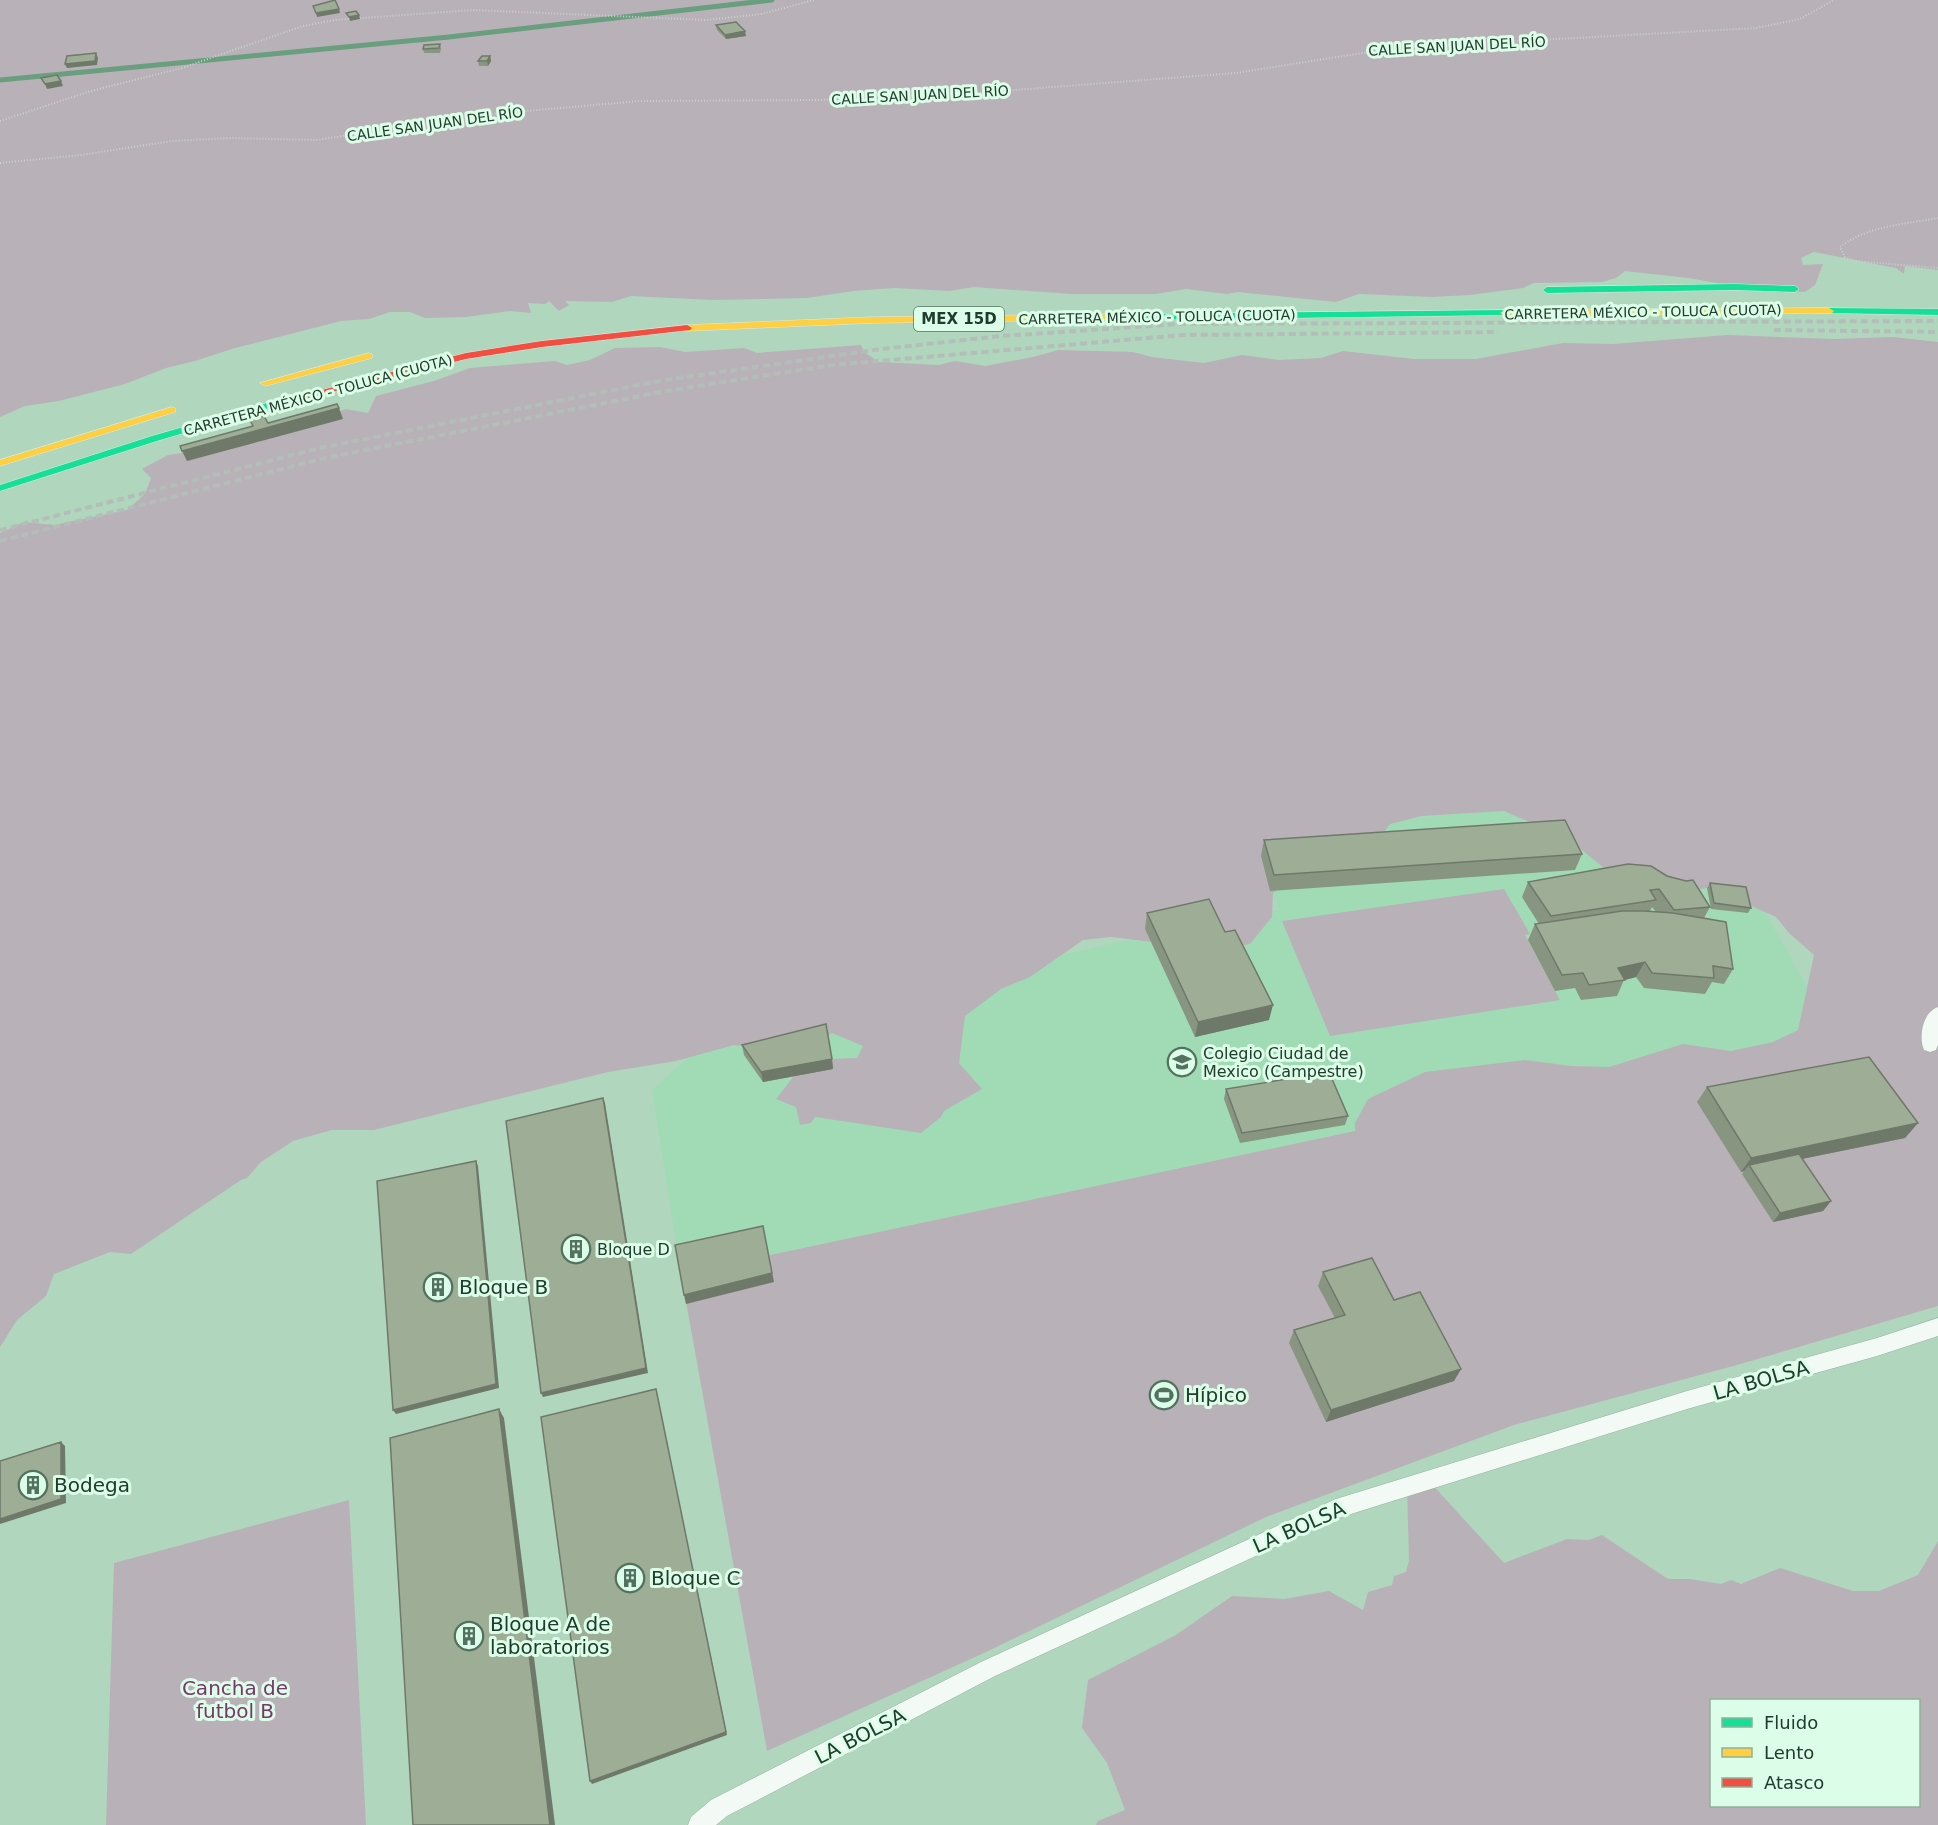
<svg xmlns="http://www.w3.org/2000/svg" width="1938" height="1825" font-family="'DejaVu Sans',sans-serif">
<rect width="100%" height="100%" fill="#b0d6be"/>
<path fill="#a0dbb6" d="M1570 802 1735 858 1831 1030 681 1274 652 1090 715 1033 1169 931 1278 910 1256 835Z"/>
<path fill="#b9b1b8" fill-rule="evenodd" d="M0 0H1938V270L1905 266 1904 274 1896 268 1814 252 1801 258 1803 265 1823 264 1815 285 1805 292 1746 288 1688 278 1625 271 1616 278 1602 282 1534 283 1523 288 1470 295 1432 297 1359 294 1336 302 1238 292 1227 294 1186 289 1156 294H1072L974 287 949 291 894 288 853 291 807 298 712 300 631 296 612 302 565 301 569 305 559 311 549 301 545 304 528 303 531 313 510 311 466 317 425 318 410 312H390L369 319 341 321 235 348 195 361 166 368 125 384 59 401 25 406 0 417Z
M1728 335 1834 339 1893 337 1938 342V1306L1737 1365 1514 1425 1266 1517 984 1653 767 1751 681 1274 1355 1131V1123L1368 1099 1425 1072 1525 1060 1571 1066 1609 1067 1683 1044 1731 1051 1773 1042 1798 1030 1814 955 1789 933 1776 917 1710 887 1679 895 1626 886 1567 838 1504 811 1422 816 1390 824 1353 875H1300L1273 893 1272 917 1250 944 1218 950 1111 937 1083 940 1030 977 1001 989 965 1016 959 1063 982 1089 944 1111 941 1117 921 1133 815 1117 811 1123 800 1125 796 1107 776 1099 797 1072 830 1059 857 1058 863 1046 832 1033 797 1054 734 1045 676 1061 608 1072 374 1130H332L293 1141 261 1162 247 1178 241 1180 131 1254 110 1252 54 1274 46 1296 17 1320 0 1347V533L24 522 54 525 127 510 145 494 151 478 142 469 168 455 259 442 272 434 346 409 368 413 376 396 434 381 470 368 555 361 567 365 590 360 615 348 660 347 685 352 744 348 757 353 861 345 864 352 879 362 939 365 955 361 985 366 1033 357 1058 350 1133 352 1152 357 1204 363 1242 355 1279 360 1321 358 1343 351 1414 359H1476L1563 343 1613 344Z
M1504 889 1530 934 1525 935 1560 1000 1330 1036 1282 921Z
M1429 1481 1504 1563 1567 1539 1589 1540 1602 1535 1668 1579H1690L1721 1584 1731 1580 1741 1584 1780 1568 1853 1591H1879L1918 1575 1938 1541V1825H1096L1098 1821 1125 1810 1107 1763 1082 1728 1088 1680 1176 1635 1232 1596 1284 1599 1329 1591 1363 1610 1368 1592 1392 1585 1394 1576 1406 1572 1409 1561 1407 1485ZM1712 1700H1918V1806H1712Z
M349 1500 366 1825H106L114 1563Z"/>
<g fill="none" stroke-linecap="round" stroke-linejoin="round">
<path stroke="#699e7e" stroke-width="5" d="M0 80 449 37 772 0"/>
<g stroke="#95b3a1" stroke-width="1">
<path id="lane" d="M1938 1007V1045L1936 1050 1930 1052 1924 1050C1918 1036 1923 1012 1938 1007Z
M1938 1318V1336L1877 1356 1687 1409 1338 1518 995 1676 727 1816 716 1825H688L691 1817 711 1800 981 1662 1336 1499 1687 1391 1877 1338Z"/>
</g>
<g stroke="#dbede2" stroke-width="1">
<path id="fast" d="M1734 284 1795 286 1799 289 1795 292 1734 290 1547 293 1543 290 1547 287Z
M1829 308 1938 309V315L1826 313 1824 311Z
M1505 310 1510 313 1508 315 1134 320 1129 317 1134 314Z
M284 398 287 399V403L160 440 0 491V485L152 436Z"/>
</g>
<g stroke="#dbede2" stroke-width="1">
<path id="slow" d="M1829 308 1834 311 1832 313 1505 316 1500 313 1505 310Z
M1134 314 1139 317 1137 319 873 323 687 331 682 328 687 325 873 317Z
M369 353 372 354V358L265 386 260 383Z
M172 407 175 408V412L0 466V460Z"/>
</g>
<g stroke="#dbede2" stroke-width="1">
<path id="jam" d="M687 325 692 328 690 330 542 347 466 359 284 404 279 401 466 353 542 341Z"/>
</g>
<path stroke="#c7d3cb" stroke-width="2" stroke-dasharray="1 2" stroke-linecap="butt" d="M0 121 91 91 182 68 303 26 335 20 473 10 707 20 761 14 814 0
M0 163 81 155 172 141 231 138 317 140 481 115 640 101 820 100 988 92 1236 73 1394 48 1756 28 1800 19 1834 0
M1938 218C1906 224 1867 226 1840 247L1845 257 1855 261 1938 268"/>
<use href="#lane" fill="#f3f9f5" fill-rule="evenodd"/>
<use href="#fast" fill="#16e098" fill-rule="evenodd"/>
<use href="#slow" fill="#ffcf43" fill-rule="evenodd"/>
<use href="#jam" fill="#f24e42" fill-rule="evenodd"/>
<path stroke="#b4beb8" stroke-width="4" stroke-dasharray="7 4" stroke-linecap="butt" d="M1774 330 1938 332
M0 530 320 448 659 381 881 349 1001 336 1180 324 1938 321
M0 541 325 458 666 391 832 365 1183 335 1498 332"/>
</g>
<path fill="#889581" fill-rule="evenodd" d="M716 25 746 36 726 39 717 30Z
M440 44 441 49 440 53H424L423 49Z
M490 56 491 61 488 66H479L478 61Z
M1264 840 1582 854 1575 870 1270 891 1261 856Z
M1651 866 1710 907 1704 918 1733 969 1724 984 1712 982 1705 994 1644 988 1636 977 1624 980 1617 996 1581 1000 1575 988 1555 991 1528 940 1535 924H1539L1522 897 1528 882ZM1652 907 1656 912 1650 911Z
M1710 883 1751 908 1748 913 1711 909 1707 888Z
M1147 913 1269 1020 1195 1037 1145 929Z
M742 1045 832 1059 833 1069 763 1082 744 1055Z
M1707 1087 1918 1123 1905 1138 1802 1159 1831 1201 1823 1211 1773 1222 1742 1174 1744 1171 1741 1172 1697 1102Z
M1226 1089 1348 1116 1345 1125 1240 1143 1224 1099Z
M1323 1272 1394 1300 1461 1369 1454 1381 1326 1422 1289 1343 1294 1330 1335 1318 1318 1286Z"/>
<path fill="#6f7969" d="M339 9 340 13 317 17 316 13Z
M359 15 360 19 350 21 349 17Z
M745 31 746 36 726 39 725 35Z
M96 53 98 58 97 65 67 68 65 64Z
M490 56 491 61 488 66 487 61Z
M61 81 63 86 47 89 45 84Z
M339 408 343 419 187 461 182 451Z
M1645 962 1636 977 1621 981 1618 968Z
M1273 1005 1269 1020 1195 1037 1198 1022Z
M832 1059 833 1069 763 1082 761 1072Z
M603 1098 605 1103 648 1373 543 1397 541 1393Z
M1918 1123 1905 1138 1752 1169 1749 1165 1744 1171 1741 1172 1751 1158Z
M476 1161 478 1166 499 1388 396 1414 393 1410Z
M1831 1201 1823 1211 1773 1222 1780 1213Z
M763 1226 774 1282 686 1304 684 1295Z
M1461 1369 1454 1381 1326 1422 1331 1410Z
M656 1389 727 1735 592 1784 590 1781Z
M499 1409 504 1418 555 1825H550Z
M61 1442 65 1446 66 1503 0 1524V1519Z"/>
<path fill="#9ead96" stroke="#6f7969" stroke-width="1.5" d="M335 0 339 9 316 13 313 6Z
M356 11 359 15 349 17 346 13Z
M736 22 745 31 725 35 716 25Z
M440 44 439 48 423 49 424 45Z
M96 53 95 61 65 64 67 56Z
M482 56H490L487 61H478Z
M57 75 61 81 45 84 41 78Z
M337 404 339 408 182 451 180 446 253 426 250 420 264 416 268 423Z
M1565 820 1582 854 1274 875 1264 840Z
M1628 864 1651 866 1667 876 1686 881 1693 880 1710 907 1674 910 1659 889 1650 890 1656 900 1551 916 1528 882Z
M1710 883 1746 887 1751 908 1714 903Z
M1209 899 1225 932 1235 930 1273 1005 1198 1022 1147 913Z
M1622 911H1645L1673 913 1726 922 1733 969 1713 966 1714 978 1652 973 1645 962 1618 968 1625 980 1589 985 1583 973 1562 975 1535 924Z
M826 1024 832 1059 761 1072 742 1045Z
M1869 1057 1918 1123 1751 1158 1707 1087Z
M1329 1072 1348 1116 1242 1133 1226 1089Z
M603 1098 646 1368 541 1393 506 1121Z
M1799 1154 1831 1201 1780 1213 1749 1165Z
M476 1161 496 1384 393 1410 377 1181Z
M763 1226 772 1273 684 1295 675 1245Z
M1372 1258 1394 1300 1420 1292 1461 1369 1331 1410 1294 1330 1345 1315 1323 1272Z
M656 1389 726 1732 590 1781 541 1417Z
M499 1409 550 1825H413L390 1438Z
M61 1442V1499L0 1519V1461Z"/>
<defs>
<g id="school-ring" transform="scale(1.5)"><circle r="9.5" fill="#dcfde7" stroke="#52725f" stroke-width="1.5"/><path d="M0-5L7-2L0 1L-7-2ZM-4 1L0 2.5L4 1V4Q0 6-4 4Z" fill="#52725f"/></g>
<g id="building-ring" transform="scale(1.5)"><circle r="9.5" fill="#dcfde7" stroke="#52725f" stroke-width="1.5"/><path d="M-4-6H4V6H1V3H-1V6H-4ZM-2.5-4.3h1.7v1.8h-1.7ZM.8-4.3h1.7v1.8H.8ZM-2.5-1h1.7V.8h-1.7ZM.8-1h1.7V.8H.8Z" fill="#52725f"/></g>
<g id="stadium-ring" transform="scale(1.5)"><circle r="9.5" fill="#dcfde7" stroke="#52725f" stroke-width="1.5"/><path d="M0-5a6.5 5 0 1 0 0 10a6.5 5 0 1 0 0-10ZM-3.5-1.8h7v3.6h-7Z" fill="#52725f"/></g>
</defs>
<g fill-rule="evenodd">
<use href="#school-ring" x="1182" y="1062"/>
<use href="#building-ring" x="576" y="1249"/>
<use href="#building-ring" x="438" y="1287"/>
<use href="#stadium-ring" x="1164" y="1395"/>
<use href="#building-ring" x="33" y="1485"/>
<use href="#building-ring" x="630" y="1578"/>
<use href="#building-ring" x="469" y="1636"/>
</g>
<g text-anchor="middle" stroke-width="6" stroke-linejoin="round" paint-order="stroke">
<g font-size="14" fill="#203c2c" stroke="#dcfde7">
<text transform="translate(1457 46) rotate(-3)" y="5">CALLE SAN JUAN DEL RÍO</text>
<text transform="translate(920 95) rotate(-3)" y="5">CALLE SAN JUAN DEL RÍO</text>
<text transform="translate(435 124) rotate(-8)" y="5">CALLE SAN JUAN DEL RÍO</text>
<text transform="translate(1643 312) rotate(-1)" y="5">CARRETERA MÉXICO - TOLUCA (CUOTA)</text>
<text transform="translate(1157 317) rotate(-1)" y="5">CARRETERA MÉXICO - TOLUCA (CUOTA)</text>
<text transform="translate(318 395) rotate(-15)" y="5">CARRETERA MÉXICO - TOLUCA (CUOTA)</text>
</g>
<rect fill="#dcfde7" stroke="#587664" stroke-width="1.5" x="914" y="307" width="90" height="24" rx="4.5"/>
<g font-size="15" font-weight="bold" fill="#203c2c">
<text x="959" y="324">MEX 15D</text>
</g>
<g font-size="16" fill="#203c2c" stroke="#dcfde7" text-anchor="start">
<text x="1203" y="1059">Colegio Ciudad de<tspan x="1203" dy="18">Mexico (Campestre)</tspan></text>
<text x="597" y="1255">Bloque D</text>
</g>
<g font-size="20" fill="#203c2c" stroke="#dcfde7" text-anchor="start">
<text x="459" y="1294">Bloque B</text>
<text x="1185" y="1402">Hípico</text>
<text x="54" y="1492">Bodega</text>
<text x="651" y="1585">Bloque C</text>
<text x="490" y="1631">Bloque A de<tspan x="490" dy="23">laboratorios</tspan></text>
</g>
<g font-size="20" fill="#203c2c" stroke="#dcfde7">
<text transform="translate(1761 1380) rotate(-16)" y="7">LA BOLSA</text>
<text transform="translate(1299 1527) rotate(-24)" y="7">LA BOLSA</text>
<text transform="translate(860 1736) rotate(-27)" y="7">LA BOLSA</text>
</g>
<g font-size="20" fill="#783669" stroke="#dcfde7">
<text x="235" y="1695">Cancha de<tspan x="235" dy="23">futbol B</tspan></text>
</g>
</g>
<rect x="1710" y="1699" width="210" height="108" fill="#dcfde7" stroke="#91b09c" stroke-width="1.5"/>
<rect x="1722" y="1718" width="30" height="9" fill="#16e098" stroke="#91b09c" stroke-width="1.5"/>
<text x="1764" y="1729" font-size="18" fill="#203c2c">Fluido</text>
<rect x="1722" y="1748" width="30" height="9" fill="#ffcf43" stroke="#91b09c" stroke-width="1.5"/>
<text x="1764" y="1759" font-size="18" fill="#203c2c">Lento</text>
<rect x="1722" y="1778" width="30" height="9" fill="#f24e42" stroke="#91b09c" stroke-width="1.5"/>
<text x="1764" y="1789" font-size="18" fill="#203c2c">Atasco</text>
</svg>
